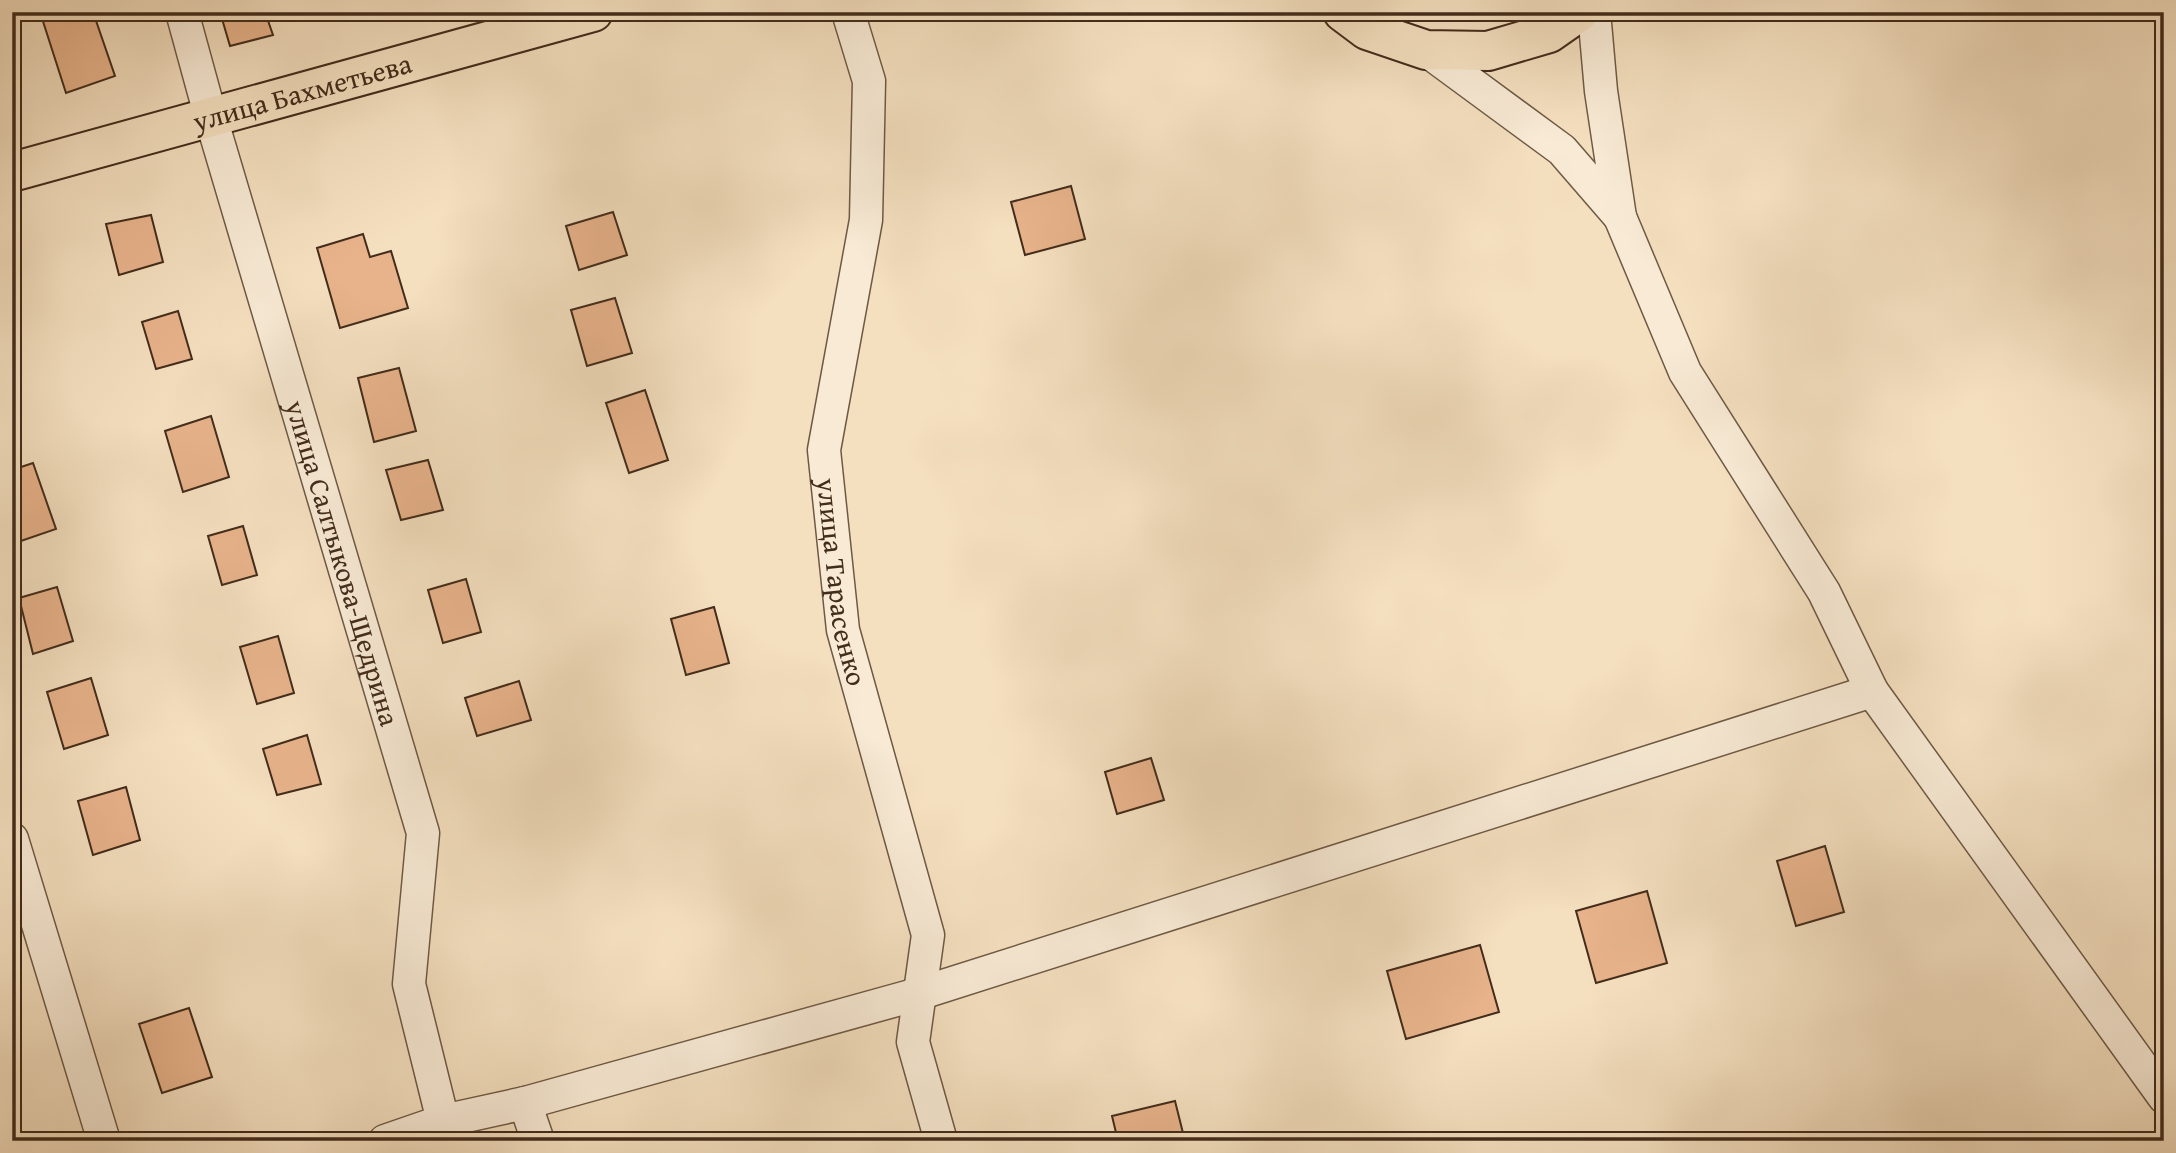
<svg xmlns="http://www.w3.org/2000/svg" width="2176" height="1153" font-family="'Gentium Book Plus',serif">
<rect width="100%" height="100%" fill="#f4dfbf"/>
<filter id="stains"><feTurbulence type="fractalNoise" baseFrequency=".00286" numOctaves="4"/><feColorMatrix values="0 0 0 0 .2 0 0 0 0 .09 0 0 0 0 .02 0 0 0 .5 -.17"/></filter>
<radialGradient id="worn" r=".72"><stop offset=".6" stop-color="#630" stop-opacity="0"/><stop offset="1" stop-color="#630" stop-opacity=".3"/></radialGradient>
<path fill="#e8b38b" stroke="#422c1b" stroke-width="2" d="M40 12H93L115 76 66 93Z
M220 12H265L273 35 230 46Z
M1071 186 1085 239 1025 255 1011 202Z
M613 212 627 255 579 270 566 226Z
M151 215 163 262 119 275 106 224Z
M363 234 370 257 391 251 408 308 340 328 317 248Z
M615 298 632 353 587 366 571 310Z
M178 311 192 359 156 369 142 322Z
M399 368 416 431 374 442 358 378Z
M645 390 668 460 629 473 606 403Z
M211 416 229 477 183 492 165 431Z
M428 460 443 510 401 520 386 470Z
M33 463 56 529 12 544V470Z
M243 526 257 575 222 585 208 536Z
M466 579 481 632 443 643 428 590Z
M57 587 73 641 33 654 19 598Z
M714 607 729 663 686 675 671 619Z
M278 636 294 693 257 704 240 647Z
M91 678 108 735 64 749 47 692Z
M519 681 531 720 477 736 465 698Z
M307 735 321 784 277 795 263 749Z
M1151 758 1164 800 1117 814 1105 772Z
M126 787 140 840 93 855 78 801Z
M1825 846 1844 912 1796 926 1777 861Z
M1647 891 1667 963 1596 983 1576 911Z
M1480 945 1499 1012 1406 1039 1387 971Z
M189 1008 212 1077 162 1093 139 1024Z
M1175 1101 1185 1141H1118L1112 1116Z"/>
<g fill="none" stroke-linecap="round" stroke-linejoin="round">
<g stroke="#6e5944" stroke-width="35">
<g id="street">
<path id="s1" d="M182 12 211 118 423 833 409 984 443 1121"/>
<path id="s2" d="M848 12 869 81 866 220 824 450 843 630 928 935 913 1042 941 1141"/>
<path d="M1426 50 1562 150 1620 217 1601 91 1594 12"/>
<path d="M1620 217 1685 372 1824 592 1872 691 2164 1097"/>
<path d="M12 839 104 1141"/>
<path d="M525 1103 538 1141"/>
<path d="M385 1141 443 1121 525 1103 918 994 1872 691"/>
</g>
</g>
<g stroke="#422c1b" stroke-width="42">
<g id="primary">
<path d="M1343 12 1367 30 1426 50 1488 51 1549 33 1579 12"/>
<path id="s3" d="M12 172 593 12"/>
</g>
</g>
<use href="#street" stroke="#f8ead5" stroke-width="32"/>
<use href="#primary" stroke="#f4dfbf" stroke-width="38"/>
</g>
<g text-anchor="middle" stroke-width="6" stroke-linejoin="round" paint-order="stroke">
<g font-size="28" fill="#422c1b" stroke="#f8ead5">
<text dy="10" stroke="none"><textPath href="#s3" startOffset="301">улица Бахметьева</textPath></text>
<text dy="10" stroke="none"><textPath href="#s1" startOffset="574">улица Салтыкова-Щедрина</textPath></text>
<text dy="10" stroke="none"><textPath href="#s2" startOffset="578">улица Тарасенко</textPath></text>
</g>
</g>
<rect width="2176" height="1153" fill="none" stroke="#f4dfbf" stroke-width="42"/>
<rect x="14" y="14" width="2148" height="1125" fill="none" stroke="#422c1b" stroke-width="3.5"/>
<rect x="21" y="21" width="2134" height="1111" fill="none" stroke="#422c1b" stroke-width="2"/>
<rect width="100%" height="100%" filter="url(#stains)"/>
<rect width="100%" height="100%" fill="url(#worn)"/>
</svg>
